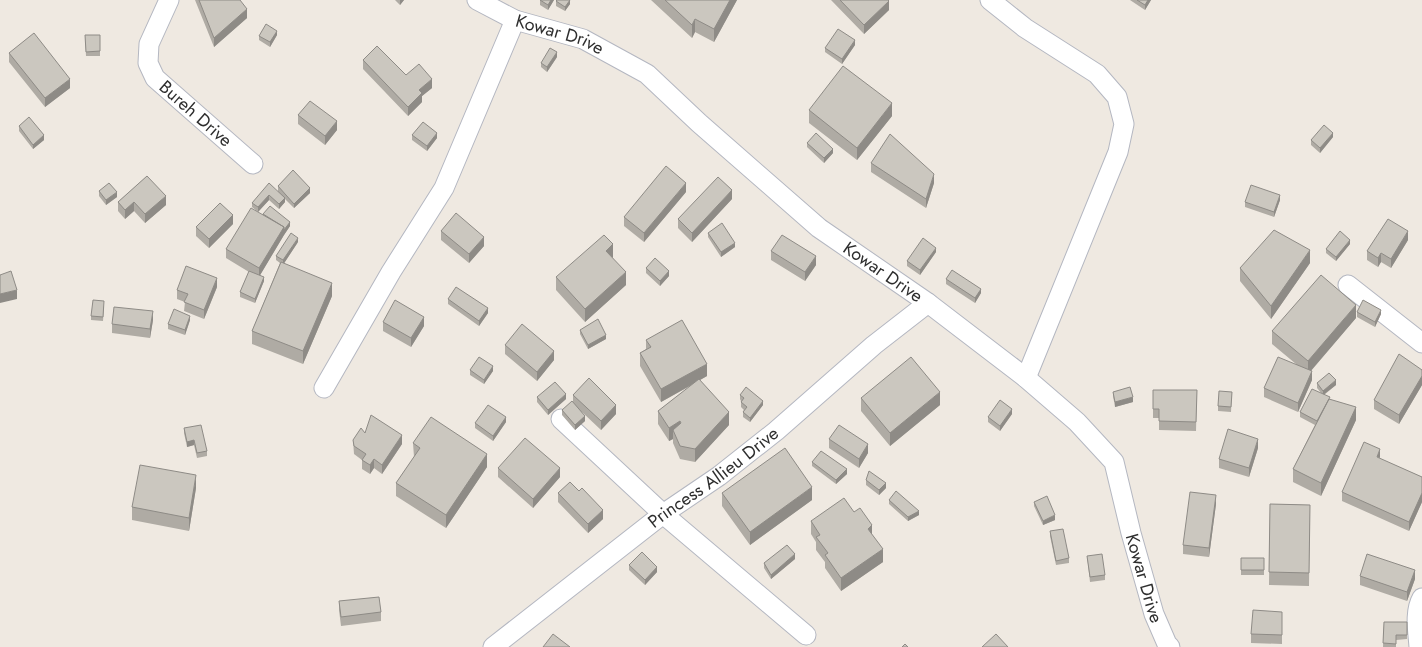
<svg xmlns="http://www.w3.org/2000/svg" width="1422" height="647" font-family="Jost,sans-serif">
<rect width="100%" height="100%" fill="#efe9e1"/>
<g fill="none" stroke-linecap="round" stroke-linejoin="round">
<g stroke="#b4b7c1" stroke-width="21">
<g id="street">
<path id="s1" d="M169 0 149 44 148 63 155 78 253 164"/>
<path id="s2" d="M477 0 515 20 583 39 647 74 699 123 819 228 928 303 1026 378 1077 422 1114 462 1131 533 1154 614 1167 644 1170 647"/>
<path d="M990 0 1025 28 1097 74 1117 97 1124 124 1118 152 1026 378"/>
<path d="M1348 285 1422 343"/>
<path d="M324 388 391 272 444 188 515 20"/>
<path d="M561 419 663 514 806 635"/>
<path id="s3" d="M493 647 663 514 719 476 776 431 874 345 928 303"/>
<path d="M1419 647C1418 632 1414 612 1422 598"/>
</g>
</g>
<use href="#street" stroke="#fff" stroke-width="19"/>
</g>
<path fill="#afaba4" d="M195 0H240L247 18 214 47Z
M395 0H404L400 5Z
M540 0H554L548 10 540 5Z
M570 0V4L565 11 556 6V1Z
M651 0H737L714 42 695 32 692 38Z
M831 0H888L889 10 864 34Z
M1130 0H1151L1145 10Z
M85 35H100V56H86Z
M277 35 270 47 259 40V36Z
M855 45 842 64 825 52V48Z
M9 53 70 88 45 107 9 62Z
M557 57 547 72 541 67V63Z
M363 60 406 75 432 88 422 96V102L408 116 363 69Z
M809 110 892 116 857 160 809 123Z
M298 115 337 130 325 145 298 124Z
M19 126 44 140 33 149 19 131Z
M412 135 437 138 427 151 412 140Z
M1333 137 1320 153 1311 145V140Z
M807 143 833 153 824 163 807 147Z
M871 163 934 183 926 208 871 172Z
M147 176 166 205 145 223 134 211 125 219 118 211V202Z
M278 186 310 193 294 208 285 199V202L279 209 269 200 258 212 252 207V203L278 191Z
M99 191 117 197 106 205 99 196Z
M686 192 644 242 624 226V217Z
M732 199 692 242 678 228V219Z
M1280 200 1274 217 1245 207V202Z
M263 214 290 226 284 235 260 275 264 281 255 303 240 297V292L249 272 226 258V249Z
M233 224 209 248 196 236V227Z
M441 231 484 246 469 263 441 240Z
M708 233 735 247 721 257 708 237Z
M1408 240 1391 268 1381 262 1378 267 1367 260V251Z
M298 242 284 263 332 296 303 364 252 344V331L280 263 276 260V256Z
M1350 244 1336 261 1326 253V249Z
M771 251 816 265 805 281 771 260Z
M936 252 920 275 907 266V261Z
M613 257V258L626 285 585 322 556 290V277Z
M1310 263 1271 319 1240 281V268Z
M646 268 669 276 660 286 646 273Z
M946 279 981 293 975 303 946 284Z
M217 287 204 319 184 311 185 302 177 299V290Z
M448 299 488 313 479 326 448 304Z
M104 306 103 321 91 320V316Z
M1357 312 1381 314 1375 327 1357 317Z
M1356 318 1311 371 1312 380 1298 412 1264 397V388L1296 364 1272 344V331Z
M153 320 150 338 112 333V324Z
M190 320 185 335 168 329V324Z
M383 322 424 326 411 347 383 331Z
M580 330 606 339 588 349 580 334Z
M646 340 707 376 700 380 729 425 695 462 680 459 673 443V439L669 441 658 424V411L692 385 661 402 640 366V353L646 349Z
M505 345 554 360 537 381 505 354Z
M470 370 493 371 484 384 470 375Z
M1422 370V385L1399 424 1374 409V400Z
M1317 383 1336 385 1324 395 1356 420 1321 496 1293 482V469L1315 425 1300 417V412L1322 394 1317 388Z
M1153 390H1197L1196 431 1159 430V418H1153Z
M1113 392 1133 402 1115 407 1113 396Z
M1232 392 1231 412 1218 411V406Z
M573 395 616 414 601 430 582 412 585 421 575 430 562 415V410L573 402Z
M740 395 763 405 750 422 743 417V412L744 410 741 407V401L740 399Z
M537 397 566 399 548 415 537 402Z
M861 398 940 405 890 446 861 411Z
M1012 414 1000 431 988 422V417Z
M506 422 493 441 475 428V423Z
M184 428 207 451V456L197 458 194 445 187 447 184 433Z
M365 433 402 444 382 474 374 468 370 474 362 469V460L354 454 353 440Z
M829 439 868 453 859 468 829 448Z
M413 443 487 467 446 528 396 496V483L414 457Z
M1258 448 1249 477 1219 468V459Z
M1380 459 1422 477V502L1409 531 1342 501V492Z
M812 462 847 474 836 484 812 466Z
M498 468 560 477 533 508 498 477Z
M866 480 886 488 879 495 866 485Z
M196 488 189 531 132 520V507Z
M558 493 603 519 588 533 558 502Z
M722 493 812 500 750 545 722 506Z
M889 500 919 515 908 521 889 504Z
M1034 502 1055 520 1043 525 1034 506Z
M1216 504 1209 557 1183 554V545Z
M1270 504 1310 505 1309 586 1269 585Z
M854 512 872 535 883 562 841 591 825 568V562L816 550V542L811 534V521Z
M1050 531 1069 558V563L1056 565 1050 536Z
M1087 556 1105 575V580L1090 582Z
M1241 558H1264V575H1241Z
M795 559 771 579 764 568V563Z
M629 565 657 572 645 585 629 570Z
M1360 576 1415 579 1407 601 1360 585Z
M339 601 381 612V621L341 626 339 610Z
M1282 612V644L1251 643V634Z
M1384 622H1407V639L1396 640V647H1383Z"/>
<path fill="#8e8b86" d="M400 0H404L400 5Z
M551 0H554L548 10V5Z
M570 0V4L565 11V7Z
M730 0H737L714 42V29Z
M1148 0H1151L1145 10V5Z
M889 1V10L864 34V25Z
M247 9V18L214 47V38Z
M695 19V32L692 38V25Z
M277 31V35L270 47V42Z
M855 40V45L842 64V59Z
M557 52V57L547 72V67Z
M70 79V88L45 107V98Z
M432 79V88L422 96V102L408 116V107L419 90Z
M892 103V116L857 160V148Z
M337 121V130L325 145V136Z
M437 133V138L427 151V146Z
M1333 133V137L1320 153V148Z
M44 135V140L33 149V145Z
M833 149V153L824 163V158Z
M934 174V183L926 208V199Z
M686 183V192L644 242V233Z
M310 188V193L294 208V204Z
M732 190V199L692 242V233Z
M117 192V197L106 205V200Z
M269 195V200L258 212V207Z
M1280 195V200L1274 217V212Z
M166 196V205L145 223V214Z
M285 198V202L279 209V204Z
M134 202V211L125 219V210Z
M233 215V224L209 248V239Z
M290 222V226L284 235 259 277V268L284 227Z
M1408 231V240L1391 268V259Z
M484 237V246L469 263V254Z
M298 238V242L283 265V260Z
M1350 240V244L1336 261V257Z
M735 243V247L721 257V252Z
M613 244V257L606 264V251Z
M936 248V252L920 275V270Z
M1310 250V263L1271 319V306Z
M1381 253V262L1378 267V258Z
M816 256V265L805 281V272Z
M669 271V276L660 286V281Z
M626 272V285L585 322V309Z
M264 277V281L255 303V299Z
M217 278V287L204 319V310Z
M332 283V296L303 364V351Z
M981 289V293L975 303V298Z
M17 290V299L0 303V294Z
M1356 305V318L1308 374V361Z
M488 308V313L479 326V321Z
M1381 310V314L1375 327V322Z
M153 311V320L150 338V329Z
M190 316V320L185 335V330Z
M424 317V326L411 347V338Z
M606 335V339L588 349V345Z
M554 351V360L537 381V372Z
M707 364V376L661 402V389Z
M493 366V371L484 384V380Z
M1312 371V380L1298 412V403Z
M1422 376V385L1399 424V415Z
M1336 380V385L1323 395V391Z
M940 392V405L890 446V433Z
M566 394V399L548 415V410Z
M1133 397V402L1115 407V402Z
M763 401V405L750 422V418Z
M616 405V414L601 430V421Z
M1356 407V420L1321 496V483Z
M1012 409V414L1000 431V426Z
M729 412V425L695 462V449Z
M585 416V421L575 430V425Z
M506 417V422L493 441V436Z
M680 421V434L673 430V439L669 441V428Z
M402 435V444L382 474V465Z
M1258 439V448L1249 477V468Z
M194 440V445L187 447V442Z
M868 444V453L859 468V459Z
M1380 449V458L1377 457Z
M487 454V467L446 528V515Z
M374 459V468L370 474V465Z
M560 468V477L533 508V499Z
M847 469V474L836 484V480Z
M196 475V488L189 531V518Z
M886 483V488L879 495V490Z
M812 487V500L750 545V532Z
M1422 493V502L1409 531V522Z
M1216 495V504L1209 557V548Z
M603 510V519L588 533V524Z
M919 511V515L908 521V517Z
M1055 515V520L1043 525V521Z
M872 525V538L868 529Z
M883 549V562L841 591V578Z
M795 554V559L771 579V575Z
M657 567V572L645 585V580Z
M1415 570V579L1407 601V592Z"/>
<path fill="#cbc7bf" stroke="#8e8b86" d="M199 0H240L247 9 214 38Z
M540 0H551L548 5Z
M557 0H570L565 7 556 1Z
M665 0H730L714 29 695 19 692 25Z
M840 0H888L889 1 864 25Z
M1137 0H1148L1145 5Z
M266 24 277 31 270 42 259 36Z
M838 29 855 40 842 59 825 48Z
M34 33 70 79 45 98 9 53Z
M85 35H100V51L86 52Z
M377 46 406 75 419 64 432 79 419 90 422 93 408 107 363 60Z
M550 48 557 52 547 67 541 63Z
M843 66 892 103 857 148 809 110Z
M310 101 337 121 325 136 298 115Z
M29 117 44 135 33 145 19 126Z
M423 122 437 133 427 146 412 135Z
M1324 125 1333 133 1320 148 1311 140Z
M816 133 833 149 824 158 807 143Z
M890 134 934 174 926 199 871 163Z
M666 166 686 183 644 233 624 217Z
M293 170 310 188 294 204 278 186Z
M147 176 166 196 145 214 134 202 125 210 118 202Z
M718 177 732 190 692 233 678 219Z
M109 183 117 192 106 200 99 191Z
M269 183 285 198 279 204 269 195 258 207 252 203Z
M1251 185 1280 195 1274 212 1245 202Z
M220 203 233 215 209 239 196 227Z
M270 206 290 222 284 230V227L263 214Z
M251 208 284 227 259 268 226 249Z
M456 213 484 237 469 254 441 231Z
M1388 219 1408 231 1391 259 1381 253 1378 258 1367 251Z
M722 223 735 243 721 252 708 233Z
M1274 230 1310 250 1271 306 1240 268Z
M1340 231 1350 240 1336 257 1326 249Z
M291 233 298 238 283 260 276 256Z
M604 235 613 244 606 251 626 272 585 309 556 277Z
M782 235 816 256 805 272 771 251Z
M923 238 936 248 920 270 907 261Z
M655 258 669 271 660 281 646 268Z
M281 262 332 283 303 351 252 331Z
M186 266 217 278 204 310 184 302 188 294 177 290Z
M952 270 981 289 975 298 946 279Z
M11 271 17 290 0 294V275Z
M249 271 264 277 255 299 240 292Z
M1321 275 1356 305 1308 361 1272 331Z
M456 287 488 308 479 321 448 299Z
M93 300 104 301 103 317 91 316Z
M395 300 424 317 411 338 383 322Z
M1363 300 1381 310 1375 322 1357 312Z
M114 307 153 311 150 329 112 324Z
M174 309 190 316 185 330 168 324Z
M598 319 606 335 588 345 580 330Z
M682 320 707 364 661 389 640 353 651 347 646 340Z
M522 324 554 351 537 372 505 345Z
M1399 354 1422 370V376L1399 415 1374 400Z
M479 357 493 366 484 380 470 370Z
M911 357 940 392 890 433 861 398Z
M1278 357 1312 371 1298 403 1264 388Z
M1329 373 1336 380 1323 391 1317 383Z
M589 378 616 405 601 421 573 395Z
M699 379 729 412 695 449 680 446 673 430 681 423 680 421 669 428 658 411Z
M555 382 566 394 548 410 537 397Z
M746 387 763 401 750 418 743 412 747 407 741 402 744 398 740 395Z
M1130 387 1133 397 1115 402 1113 392Z
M1312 389 1330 397 1317 421 1300 412Z
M1153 390H1197L1196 422 1159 421V409H1153Z
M1219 391 1232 392 1231 407 1218 406Z
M1329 399 1356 407 1321 483 1293 469Z
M1000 400 1012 409 1000 426 988 417Z
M572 401 585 416 575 425 562 410Z
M488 405 506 417 493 436 475 423Z
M371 415 402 435 382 465 374 459 370 465 362 460 366 454 354 446 353 440 361 428 365 433Z
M431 417 487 454 446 515 396 483 420 448 413 443Z
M201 425 207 451 197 453 194 440 187 442 184 428Z
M839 425 868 444 859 459 829 439Z
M1228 429 1258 439 1249 468 1219 459Z
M525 438 560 468 533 499 498 468Z
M1364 442 1380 449 1377 457 1422 477V493L1409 522 1342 492Z
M785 448 812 487 750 532 722 493Z
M821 451 847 469 836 480 812 462Z
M140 465 196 475 189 518 132 507Z
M869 471 886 483 879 490 866 480Z
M570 482 579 491 582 488 603 510 588 524 558 493Z
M896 491 919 511 908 517 889 500Z
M1190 492 1216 495 1209 548 1183 545Z
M1047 496 1055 515 1043 521 1034 502Z
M844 498 854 512 860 508 872 525 868 529 883 549 841 578 825 555 828 553 816 537 820 535 811 521Z
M1270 504 1310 505 1309 573 1269 572Z
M1063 529 1069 558 1056 561 1050 531Z
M787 545 795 554 771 575 764 563Z
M642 552 657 567 645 580 629 565Z
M1102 554 1105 575 1090 577 1087 556Z
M1367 554 1415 570 1407 592 1360 576Z
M1241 558H1264V570H1241Z
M379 597 381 612 341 617 339 601Z
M1253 610 1282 612V635L1251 634Z
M1384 622H1407V635H1396V644L1383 643Z
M553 634 570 647H543Z
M996 634 1008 647H982Z
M905 644 908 647H902Z"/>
<g text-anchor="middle" stroke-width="5" stroke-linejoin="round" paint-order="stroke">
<g font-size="18" fill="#2e2e2e" stroke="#fff">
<text dy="6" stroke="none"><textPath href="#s2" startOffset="90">Kowar Drive</textPath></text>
<text dy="6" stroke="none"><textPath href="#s1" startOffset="138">Bureh Drive</textPath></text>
<text dy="6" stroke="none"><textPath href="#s2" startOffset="495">Kowar Drive</textPath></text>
<text dy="6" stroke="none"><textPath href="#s3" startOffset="278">Princess Allieu Drive</textPath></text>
<text dy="6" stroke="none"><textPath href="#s2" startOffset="915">Kowar Drive</textPath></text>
</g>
</g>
</svg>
